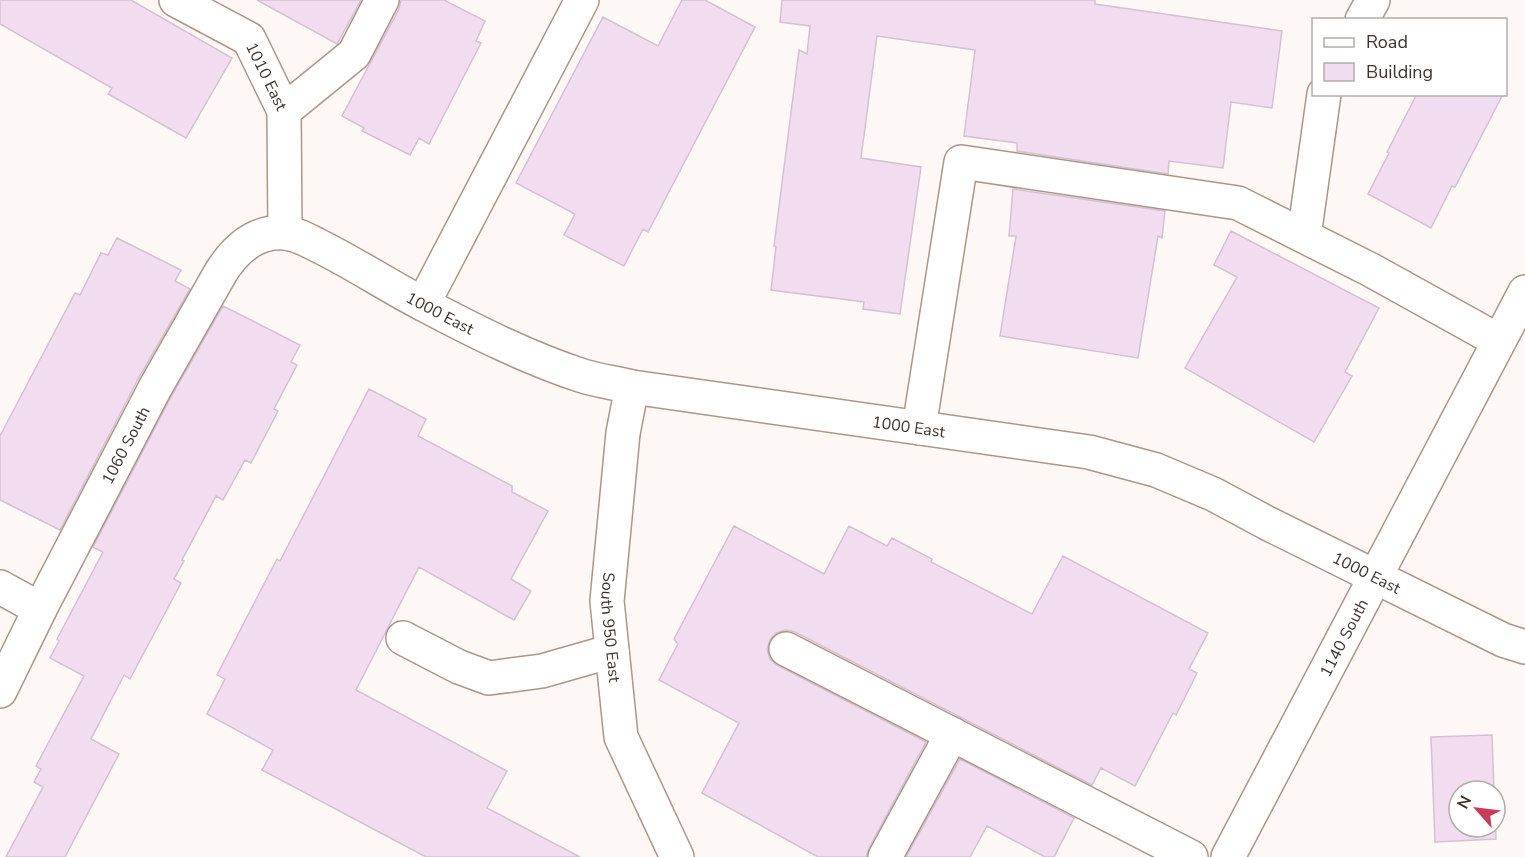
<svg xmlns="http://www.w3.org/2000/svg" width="1525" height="857" font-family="'Nunito Sans',sans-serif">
<rect width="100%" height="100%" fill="#fdf8f5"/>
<path fill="#f2ddf0" stroke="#d5c1d4" stroke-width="1.5" d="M0 0H131L232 58 186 138 108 94 112 88 0 24Z
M257 0H361L337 44Z
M401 0H444L485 21 476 41 481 43 429 144 419 138 410 155 362 131 364 128 342 116 399 9Z
M682 0H705L755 27 648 232 643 229 624 266 564 235 575 214 516 183 603 17 658 46Z
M782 0H1095V4L1282 31 1272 108 1231 102 1223 168 1169 161 1168 174 1017 151V143L964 136 975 50 877 36 861 158 921 167 900 314 863 309 864 302 771 290 776 247 774 246 799 50 807 54 810 26 780 22Z
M1417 94H1503L1455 187 1452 186 1431 228 1368 194 1389 153 1387 152Z
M1013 189 1165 211 1162 238 1158 236 1138 358 1000 336 1016 236H1009Z
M1231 231 1379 308 1345 372 1352 376 1314 442 1185 368 1237 277 1214 265Z
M117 238 181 270 175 281 190 289 138 379 60 530 0 500V436L75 293 80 295 101 253 108 255Z
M223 306 300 345 291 362 297 365 274 409 278 411 251 463 245 460 223 500 216 496 182 560 184 561 174 579 181 583 130 679 124 675 91 739 119 754 65 857H6L43 787 34 782 41 769 36 766 84 676 50 658 59 641 57 639 103 552 93 547 171 397Z
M369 389 426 419 418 436 512 486V492L548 511 511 579 531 591 514 620 419 567 356 690 507 771 487 808 580 857H426L262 770 273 750 207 714 225 679 217 675 277 559 280 561Z
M734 526 824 574 849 526 887 546 892 538 932 559 931 562 1032 614 1063 556 1208 633 1189 669 1197 673 1176 715 1173 713 1135 786 1101 768 1092 785 795 632 786 630 776 633 770 640 767 649 770 659 777 665 926 742 869 848 866 857H818L702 793 739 723 659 680 678 644 674 639Z
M1492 735 1494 791H1459V827H1495V807L1496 839 1435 842 1431 737Z
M960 759 1074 818 1054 857H1045L987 826 970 857H906Z"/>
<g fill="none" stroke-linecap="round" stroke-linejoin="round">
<g stroke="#ad9688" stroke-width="36">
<g id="minor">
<path id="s1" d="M176 0 249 39 284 111 285 232"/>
<path d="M1362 20 1373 0"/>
<path d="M284 111 354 54 382 0"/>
<path d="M1304 236 1324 94"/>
<path d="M423 304 582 0"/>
<path id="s2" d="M632 387 623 433 607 601 621 737 677 857"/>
<path d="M919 428 961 162 1238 203 1371 270 1499 341"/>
<path d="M0 587 40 609"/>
<path d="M403 638 459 667 489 678 542 671 612 651"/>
<path d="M786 649 1191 857"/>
<path id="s3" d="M0 691 40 609 155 388 221 272C235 250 255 231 283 233 295 233 307 240 317 245 354 263 388 286 425 305 476 332 528 358 583 376 599 381 616 383 632 387L1089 452 1156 470 1213 494 1267 523 1503 640 1525 647"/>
<path d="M885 857 952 734"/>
<path id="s4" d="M1228 857 1525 292"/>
</g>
</g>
<use href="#minor" stroke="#fff" stroke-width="33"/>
</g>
<g text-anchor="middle" stroke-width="5" stroke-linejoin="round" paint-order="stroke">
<g font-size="16" fill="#3d332d" stroke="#fff">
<text dy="6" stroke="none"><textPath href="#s1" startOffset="124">1010 East</textPath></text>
<text dy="6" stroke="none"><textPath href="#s3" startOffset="728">1000 East</textPath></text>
<text dy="6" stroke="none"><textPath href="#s3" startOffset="1214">1000 East</textPath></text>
<text dy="6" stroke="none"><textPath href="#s3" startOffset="276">1060 South</textPath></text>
<text dy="6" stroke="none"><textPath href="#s3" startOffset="1700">1000 East</textPath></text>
<text dy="6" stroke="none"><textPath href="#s2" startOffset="242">South 950 East</textPath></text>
<text dy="6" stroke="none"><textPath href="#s4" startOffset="248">1140 South</textPath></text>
</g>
</g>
<rect x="1312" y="18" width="195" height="78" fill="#ffffff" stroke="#b1adab" stroke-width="1.5"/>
<rect x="1324" y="38" width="30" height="9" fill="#ffffff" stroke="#b1adab" stroke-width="1.5"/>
<text x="1366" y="48" font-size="18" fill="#3d332d">Road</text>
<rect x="1324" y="63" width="30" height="18" fill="#f2ddf0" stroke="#b1adab" stroke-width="1.5"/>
<text x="1366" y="78" font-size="18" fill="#3d332d">Building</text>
<g transform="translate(1477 809) rotate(298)"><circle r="28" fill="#ffffff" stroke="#b1adab" stroke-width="1.5"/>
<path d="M0-4.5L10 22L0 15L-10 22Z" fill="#ca3b5a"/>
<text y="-9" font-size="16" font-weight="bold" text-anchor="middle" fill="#3d332d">N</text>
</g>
</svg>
